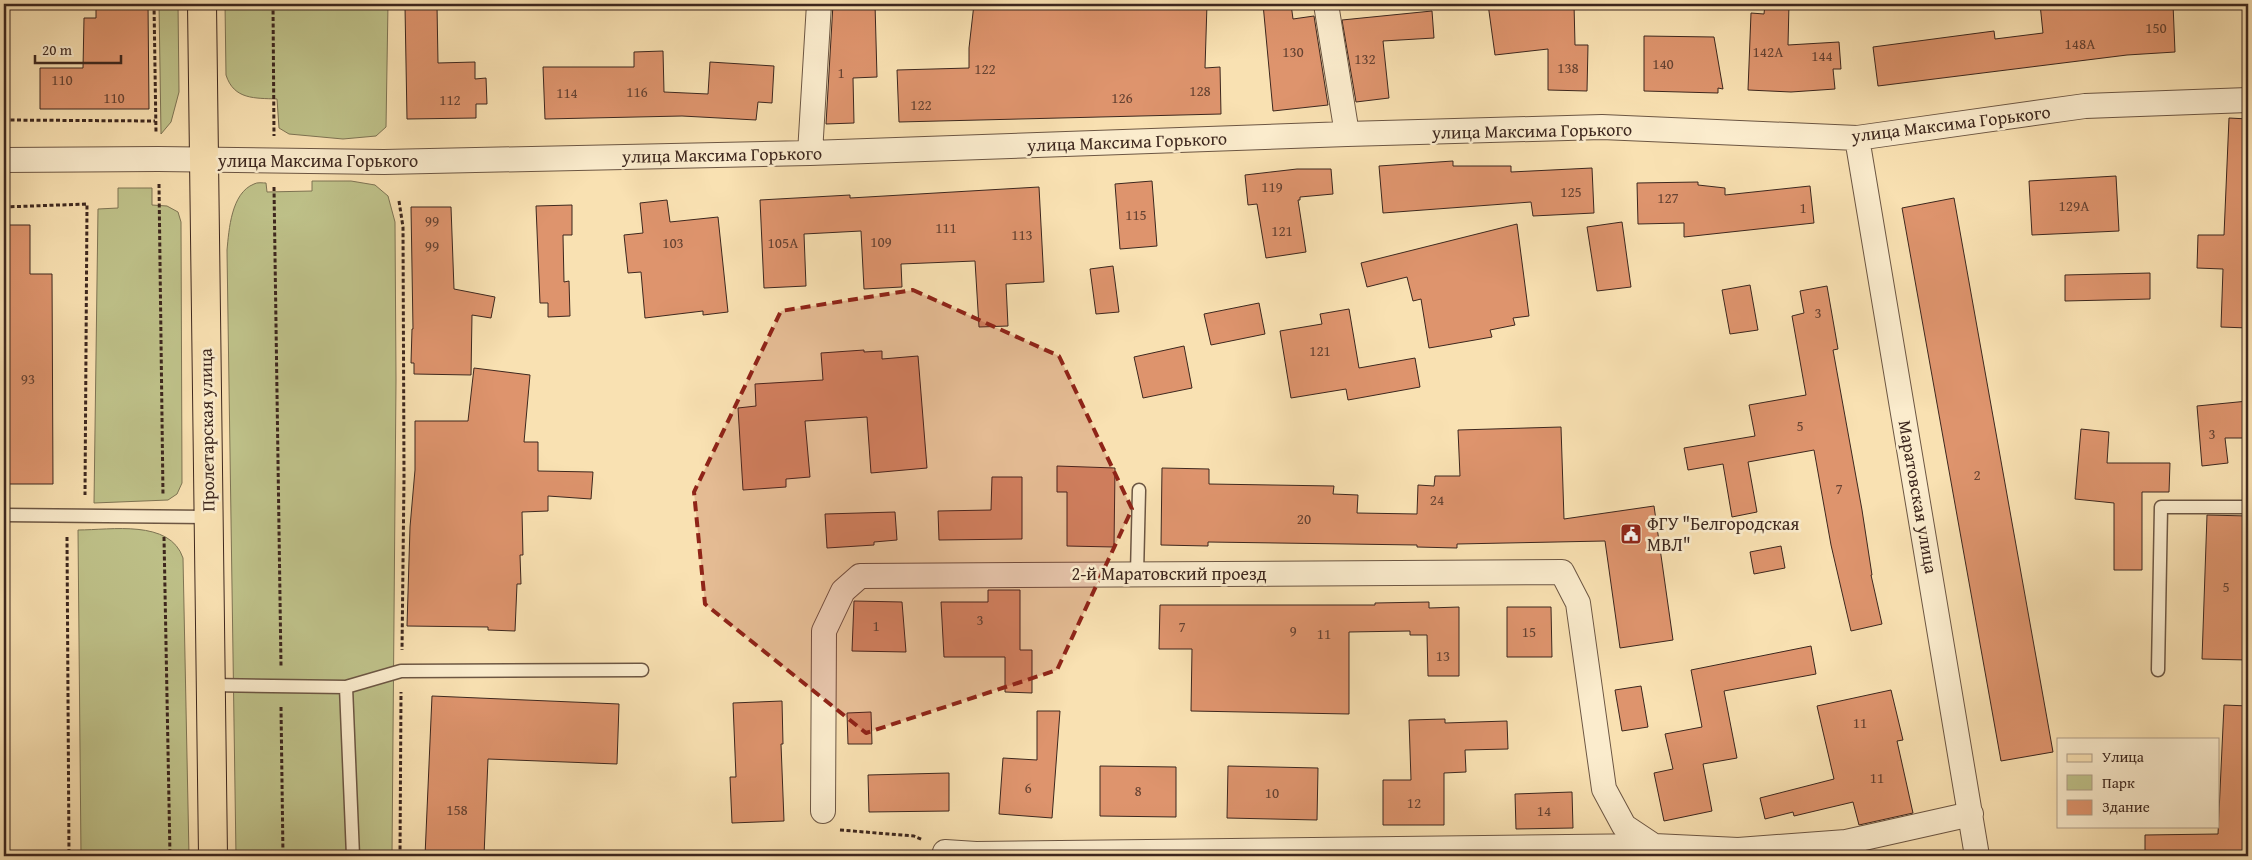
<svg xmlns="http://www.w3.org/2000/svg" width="2252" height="860" font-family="'Gentium Book Plus',serif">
<rect width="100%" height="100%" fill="#f9e1b2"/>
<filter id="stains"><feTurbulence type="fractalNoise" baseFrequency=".004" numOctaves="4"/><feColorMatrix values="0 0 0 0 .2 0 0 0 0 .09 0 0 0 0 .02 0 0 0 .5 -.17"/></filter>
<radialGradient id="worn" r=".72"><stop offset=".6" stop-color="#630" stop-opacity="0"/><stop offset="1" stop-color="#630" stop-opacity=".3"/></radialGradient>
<path fill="#bfc28a" stroke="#7e7454" d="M159 4H178L179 92 171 122 161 134Z
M225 4H388L386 127 376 136 343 139 289 134 279 128 277 99C255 98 234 100 226 75Z
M312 181H351L375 185 388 196 395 222 396 380 392 856H236L227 250C229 230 231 193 254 184 257 182 263 183 266 183L267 192 312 191Z
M118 188H152V205L167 206 178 212 181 222 182 483 177 494 168 500 94 503 98 209 118 208Z
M78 530C111 530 170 519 183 558L189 856H81Z"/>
<path fill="#de946d" stroke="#3d271e" d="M96 4H148L149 109H40V68H83L84 18H96Z
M833 4H875L877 77 853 78 854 123 826 124Z
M974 4H1050V6L1147 8V4H1207L1205 68 1220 67 1221 114 899 122 897 70 969 68V48Z
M1263 4H1291L1293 19 1314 16 1328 105 1273 111Z
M1488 4H1574L1575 45H1588L1587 91 1548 90V49L1495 55Z
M1765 4H1789L1788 45 1839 42 1841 69H1833L1835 89 1791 92 1748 90 1751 13 1764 14Z
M2040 4H2173L2175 52 2127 55 1878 86 1873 47 1994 31 1995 39 2043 33Z
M437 6 438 63 475 62V79L486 78 487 104H476V118L407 119 405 7Z
M1432 11 1434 38 1383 41 1389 98 1356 102 1342 20Z
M1644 36 1714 37 1723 89 1718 88V93L1644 91Z
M663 51 664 92 708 94 710 62 774 66 772 103 758 102 756 120 682 116 545 119 543 67H634V52Z
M2229 118 2248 119V328L2221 327 2223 269 2197 268 2198 235H2224Z
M1453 161V166H1511V172L1592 168 1594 213 1533 216 1531 202 1383 213 1379 166Z
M1297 169H1331L1333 194 1300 197V200H1298L1306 252 1266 258 1257 204 1248 205 1245 175Z
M2116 176 2119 231 2032 235 2029 181Z
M1152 181 1157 246 1120 249 1115 184Z
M1698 182V185L1725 188V195L1810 186 1814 223 1684 237V223L1638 224 1637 183Z
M1039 187 1044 282 1006 284 1008 326 979 327 975 261 901 264 902 287 864 289 861 231 804 234 806 286 764 288 760 200 850 195V198Z
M1954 198 2053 752 2001 761 1902 208Z
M667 200 670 222 718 217 728 312 703 315V311L645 318 641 272 628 273 624 235 643 233 640 203Z
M572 205V235H563L564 282 569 281 570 316 548 317V303H540L536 206Z
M411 207H451L454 289 495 297 491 318 472 315 471 375 414 374V363H411L412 329H413Z
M1622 222 1631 287 1597 291 1587 227Z
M1517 224 1529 316 1513 318 1515 325 1490 330 1492 337 1429 348 1421 299 1413 301 1407 277 1367 287 1361 263Z
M4 225H30V274H52L53 484H4Z
M1113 266 1119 312 1096 314 1090 269Z
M2150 273V299L2065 301V275Z
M1750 285 1758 330 1730 334 1722 290Z
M1827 286 1838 349 1833 350 1862 510 1872 575H1871L1882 624 1851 631 1831 545 1814 450 1748 462 1757 512 1732 517 1723 464 1688 470 1684 448 1755 436 1749 405 1806 395 1792 316 1804 313 1800 291Z
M1259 303 1265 334 1211 345 1204 314Z
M1349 309 1359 368 1415 358 1420 387 1348 400 1346 389 1291 398 1280 331 1322 324 1320 314Z
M1184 346 1192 388 1143 398 1134 357Z
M864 350V352L882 351V359L918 356 927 468 871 473 867 417 805 421 810 477 786 479V487L743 490 738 408 756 406 755 384 823 380 821 353Z
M474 368 530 375 524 442H538V471L593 472 591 499 548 496V511L522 512 523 555H520L521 584H517L515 631 488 630V627L407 626 410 527 415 470V421H468Z
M2248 401V438H2225L2228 463 2202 466 2197 406Z
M1561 427 1564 519 1654 506 1673 640 1620 648 1605 541 1457 544V548L1417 547V545L1208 542V546L1161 545 1162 468 1209 469V484L1334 486 1333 494 1358 495 1357 513 1417 514 1418 485 1434 486 1435 476H1460L1458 430Z
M2081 429 2109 432 2107 463H2170L2169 492H2142V570H2114V503L2075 499Z
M1057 466 1115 468 1114 547 1067 546V492H1057Z
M992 477H1022V539L939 540 938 511 991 510Z
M895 512 897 540 874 542V545L827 548 825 514Z
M2207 515 2248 516V660L2202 659Z
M1781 546 1785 568 1754 574 1750 552Z
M988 590H1020V650H1032V693L1005 692V657H944L941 602H988Z
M854 601 902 602 906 652 852 651Z
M1429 602V608L1459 607V676H1428L1427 635H1410V631L1349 632V714L1191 711 1192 649H1159L1160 605H1375V603Z
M1507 607H1551L1552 657H1507Z
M1811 646 1816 674 1724 691 1737 758 1703 764 1712 811 1664 821 1654 773 1673 769 1665 734 1702 727 1691 670Z
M1641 686 1648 727 1622 731 1615 690Z
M1891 690 1903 740 1897 741 1913 813 1859 825 1853 802 1794 816 1793 812 1765 819 1760 798 1834 779 1817 706Z
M432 696 619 704 617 764 488 759 484 856H425Z
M782 701 783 744H781L784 821 732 823 730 777H736L733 703Z
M2224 705 2248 706V856H2145V835L2218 834Z
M1037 711H1060L1052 818 999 814 1003 758 1037 760Z
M871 712 872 744H848L847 713Z
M1445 719V723L1507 721 1508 749 1465 750 1466 772 1444 773V825H1383V780H1411L1409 720Z
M1100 766 1176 767V817L1100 816Z
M1228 766 1318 768 1317 820 1227 818Z
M949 773V811L869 812 868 775Z
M1572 792 1573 828 1516 829 1515 794Z"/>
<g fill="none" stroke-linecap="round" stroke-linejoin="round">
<g stroke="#6c5643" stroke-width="15">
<path id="lane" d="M4 515 208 517
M1137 574 1139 490
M2158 670 2161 507H2248
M210 685 346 687
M353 856 346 687 401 671 642 670"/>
</g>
<g stroke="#6c5643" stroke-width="26">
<path id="street" d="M1326 4 1347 134
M1857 138 1977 856
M810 153 819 4
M4 160 158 159 384 162 810 153 1347 134 1602 127 1857 138 2085 106 2248 100
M823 811 824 631 843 591 860 576 1562 572 1578 603 1604 789 1624 826 1654 846
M945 852 976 854 1148 852 1654 846 1738 850 1846 842 1971 814"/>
</g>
<g stroke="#3d271e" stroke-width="30">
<path id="primary" d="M202 4 213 856"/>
</g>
<path stroke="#3d271e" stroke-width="3" stroke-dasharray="4 2.5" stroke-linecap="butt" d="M154 4 156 133
M273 4 274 136
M4 120 155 121
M159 184 163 496
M274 187 281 666
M399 201 403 227 404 477 402 650
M4 207 87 204 85 495
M67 537 69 856
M164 537 170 856
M281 707 283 856
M840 830 914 836 923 840
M400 856 401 692"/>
<use href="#lane" stroke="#fbeccd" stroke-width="12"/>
<use href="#street" stroke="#fbeccd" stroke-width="24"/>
<use href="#primary" stroke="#f9e1b2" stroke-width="28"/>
</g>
<path fill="#8f2418" fill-opacity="0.2" stroke="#8f2418" stroke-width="4" stroke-dasharray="10 6" stroke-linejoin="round" d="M913 290 1059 356 1132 509 1057 670 866 733 705 604 694 492 781 311Z"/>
<defs>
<g id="civic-square" transform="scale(1.125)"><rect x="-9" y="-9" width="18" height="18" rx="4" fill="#8f2418" stroke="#fbeccd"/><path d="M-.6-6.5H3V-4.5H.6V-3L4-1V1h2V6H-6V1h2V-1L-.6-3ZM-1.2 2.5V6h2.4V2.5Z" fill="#fff"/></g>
</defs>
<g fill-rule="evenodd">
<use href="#civic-square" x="1631" y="534"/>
</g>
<g text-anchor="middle" stroke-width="5" stroke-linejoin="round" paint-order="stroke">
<g font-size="15" fill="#654232">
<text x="2156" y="33">150</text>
<text x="2080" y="49">148А</text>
<text x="1293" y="57">130</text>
<text x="1768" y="57">142А</text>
<text x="1822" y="61">144</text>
<text x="1365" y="64">132</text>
<text x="1663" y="69">140</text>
<text x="1568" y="73">138</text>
<text x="985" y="74">122</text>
<text x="841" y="78">1</text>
<text x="62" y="85">110</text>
<text x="1200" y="96">128</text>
<text x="637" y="97">116</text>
<text x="567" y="98">114</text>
<text x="114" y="103">110</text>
<text x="1122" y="103">126</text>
<text x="450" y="105">112</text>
<text x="921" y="110">122</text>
<text x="1272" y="192">119</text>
<text x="1571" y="197">125</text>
<text x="1668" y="203">127</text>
<text x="2074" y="211">129А</text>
<text x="1803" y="213">1</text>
<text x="1136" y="220">115</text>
<text x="432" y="226">99</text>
<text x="946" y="233">111</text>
<text x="1282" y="236">121</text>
<text x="1022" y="240">113</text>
<text x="881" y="247">109</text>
<text x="673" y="248">103</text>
<text x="783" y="248">105А</text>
<text x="432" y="251">99</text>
<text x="1818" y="318">3</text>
<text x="1320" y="356">121</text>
<text x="28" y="384">93</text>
<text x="1800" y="431">5</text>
<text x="2212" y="439">3</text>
<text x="1977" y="480">2</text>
<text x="1839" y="494">7</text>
<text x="1437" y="505">24</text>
<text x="1304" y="524">20</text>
<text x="2226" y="592">5</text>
<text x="980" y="625">3</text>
<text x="876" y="631">1</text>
<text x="1182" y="632">7</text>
<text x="1293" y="636">9</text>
<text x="1529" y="637">15</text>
<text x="1324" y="639">11</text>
<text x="1443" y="661">13</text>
<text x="1860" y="728">11</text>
<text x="1877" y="783">11</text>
<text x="1028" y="793">6</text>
<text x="1138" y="796">8</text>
<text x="1272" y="798">10</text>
<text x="1414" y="808">12</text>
<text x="457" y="815">158</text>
<text x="1544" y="816">14</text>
</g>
<g font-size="18" fill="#3d271e" stroke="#fbeccd">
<text transform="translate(1951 124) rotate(-7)" y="6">улица Максима Горького</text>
<text transform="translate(1532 131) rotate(-1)" y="6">улица Максима Горького</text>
<text transform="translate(1127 142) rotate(-2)" y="6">улица Максима Горького</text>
<text transform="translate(722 155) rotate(-1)" y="6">улица Максима Горького</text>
<text x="318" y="167">улица Максима Горького</text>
<text transform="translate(207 430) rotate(-91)" y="6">Пролетарская улица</text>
<text transform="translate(1918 497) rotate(80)" y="6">Маратовская улица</text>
<text x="1169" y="580">2-й Маратовский проезд</text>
</g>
<g font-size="18" fill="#3d271e" stroke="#fbeccd" text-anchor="start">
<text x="1647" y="530">ФГУ "Белгородская<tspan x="1647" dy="21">МВЛ"</tspan></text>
</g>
</g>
<rect width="2252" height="860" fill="none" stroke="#f9e1b2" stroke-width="20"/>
<rect x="5" y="5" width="2242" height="850" fill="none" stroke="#3d271e" stroke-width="2.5"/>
<rect x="10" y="10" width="2232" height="840" fill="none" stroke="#3d271e"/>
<rect x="2057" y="738" width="162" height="90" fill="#fbeccd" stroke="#af9d87"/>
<rect x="2067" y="754" width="25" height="8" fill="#f9e1b2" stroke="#af9d87"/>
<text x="2102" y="762" font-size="15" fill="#3d271e">Улица</text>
<rect x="2067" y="775" width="25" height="15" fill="#bfc28a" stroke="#af9d87"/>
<text x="2102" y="788" font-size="15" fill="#3d271e">Парк</text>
<rect x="2067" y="800" width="25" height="15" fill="#de946d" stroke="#af9d87"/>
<text x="2102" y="812" font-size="15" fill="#3d271e">Здание</text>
<path d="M35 55v8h86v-8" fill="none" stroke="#3d271e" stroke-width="2.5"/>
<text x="42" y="55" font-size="15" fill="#3d271e" stroke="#fbeccd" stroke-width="4" paint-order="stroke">20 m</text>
<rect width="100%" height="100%" filter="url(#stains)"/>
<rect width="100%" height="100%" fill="url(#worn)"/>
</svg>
